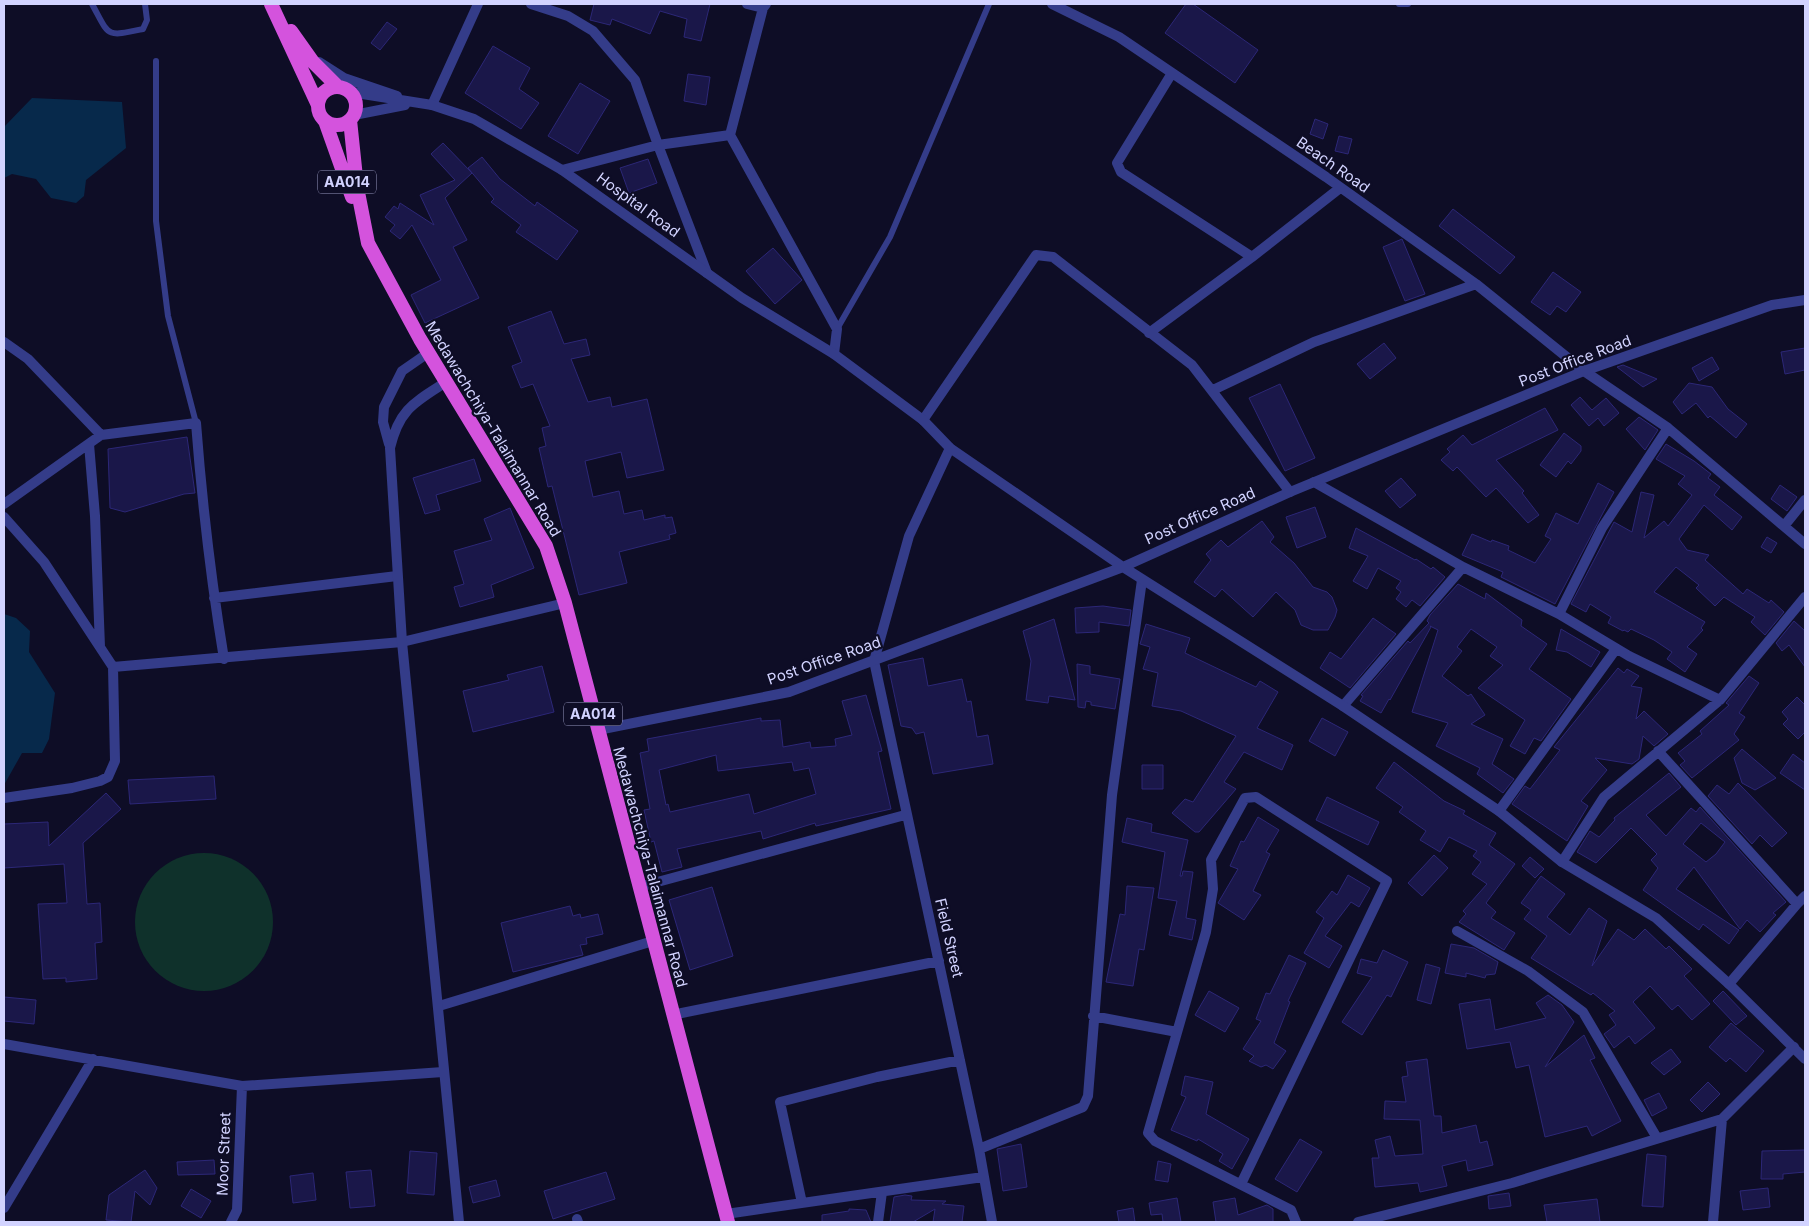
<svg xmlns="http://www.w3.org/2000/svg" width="1809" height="1226" font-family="Inter,sans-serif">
<rect width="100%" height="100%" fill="#0e0d26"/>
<path fill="#0f312b" d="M135 922a69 69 0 1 1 138 0a69 69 0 1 1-138 0Z"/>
<path fill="#07294b" d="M32 98 122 102 126 148 86 180 84 196 76 203 51 198 36 179 12 174 4 178V127Z
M4 614 16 618 30 631 29 652 55 693 49 739 42 753H22L4 785Z"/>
<path fill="#1a1749" stroke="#2c2777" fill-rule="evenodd" d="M594 4H710L701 41 684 37 687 19 660 11 650 34 612 19 610 25 590 20Z
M1186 4H1193L1258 50 1235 83 1165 33Z
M387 22 397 29 380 50 371 43Z
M493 46 530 68 519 89 539 103 521 129 465 93Z
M688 74 710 77 706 105 684 101Z
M580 83 610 101 578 154 548 136Z
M1315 119 1328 124 1323 139 1310 134Z
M1339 136 1352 139 1348 154 1335 151Z
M443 143 472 173 445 198 467 240 453 247 479 298 425 323 411 295 441 280 412 225 400 239 390 231 395 225 385 217 394 206 398 209 400 203 434 225 420 195 455 180 431 154Z
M482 157 500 179 535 206 537 202 578 231 557 260 516 232 521 225 491 202 494 199 468 168Z
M648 159 657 183 629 193 620 168Z
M1453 209 1515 257 1500 274 1439 226Z
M1402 239 1425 294 1405 301 1383 247Z
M773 248 802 280 775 304 746 271Z
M1553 272 1581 292 1566 312 1557 306 1550 315 1531 302Z
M551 311 564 344 586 339 590 355 571 359 588 402 610 397 612 407 647 399 664 470 627 478 621 452 585 461 593 497 619 491 624 514 642 510 644 520 665 515V518L672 517 676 533 669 535 670 539 619 552 627 583 579 595 552 486 548 487 539 448 546 446 542 428 550 426 533 384 521 388 512 366 522 362 508 327Z
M1384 343 1396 358 1370 379 1357 364Z
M1805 348V370L1785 374 1781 352Z
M1712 357 1719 369 1699 381 1692 368Z
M1623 365 1657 379 1643 387 1617 367Z
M1689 383 1712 387 1728 409 1747 424 1736 438 1710 416 1708 418 1696 403 1682 414 1673 402Z
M1280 384 1315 458 1285 471 1249 398Z
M1580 397 1592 410 1606 398 1619 413 1604 426 1598 418 1589 426 1571 405Z
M1545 408 1558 430 1496 460 1524 491 1522 493 1539 515 1528 523 1496 488 1486 497 1457 467 1453 471 1441 460 1450 452 1447 449 1463 435 1472 445Z
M1639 417 1658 430 1645 450 1626 429Z
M1564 433 1581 446V451L1571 464 1568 461 1556 477 1540 465Z
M187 437 195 493 184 494 125 512 110 508 108 449Z
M1666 444 1694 461 1711 474 1708 478 1720 487 1714 495 1742 517 1732 530 1704 505 1679 539 1687 550 1709 555 1705 560 1743 594 1747 589 1769 603 1771 600 1784 612 1765 635 1751 622 1755 617 1724 597 1715 606 1696 588 1699 585 1676 567 1654 592 1705 622 1701 628 1703 630 1687 647 1697 654 1685 672 1667 659 1672 652 1654 640 1631 629 1628 632 1624 630 1623 631 1608 623 1611 617 1590 604 1586 612 1571 604 1614 522 1632 532 1641 492 1654 495 1644 538 1664 521 1668 526 1692 495 1678 484 1685 476 1656 459Z
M474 459 481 481 436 495 440 510 425 514 413 478Z
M1401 478 1416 495 1400 508 1385 491Z
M1598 483 1614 492 1555 604 1501 577 1503 572 1462 555 1472 534 1491 542 1492 540 1509 546 1508 550 1535 563 1551 539 1545 536 1556 513 1578 524Z
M1780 485 1797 497 1787 511 1771 499Z
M1315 507 1326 537 1297 548 1286 517Z
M510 508 534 568 491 585 494 597 460 607 454 587 464 584 454 551 492 540 484 519Z
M1262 521 1274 537 1270 542 1294 563 1313 587 1327 592 1332 597 1337 610 1335 617 1328 630H1313L1301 625 1295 610 1276 592 1253 617 1222 589 1215 597 1194 582 1211 560 1206 554 1221 540 1228 547Z
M1356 528 1415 560 1416 559 1431 569 1433 567 1445 577 1420 606 1412 600 1406 607 1396 599 1401 592 1396 588 1401 581 1378 568 1367 589 1353 581 1368 556 1349 548Z
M1767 537 1777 543 1771 553 1761 547Z
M1458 584 1485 599 1486 593 1522 620 1521 626 1547 644 1529 669 1571 699 1541 741 1534 738 1525 754 1510 746 1525 720 1478 688 1503 665 1490 656 1497 647 1471 629 1457 647 1462 651 1442 676 1468 696 1471 694 1485 715 1471 724 1503 739 1492 764 1514 779 1503 793 1477 774 1480 768 1436 746 1448 723 1412 712 1438 630 1430 626 1431 627 1390 700 1389 699 1381 713 1360 701 1363 696 1361 695 1408 641 1410 643 1429 623 1427 621 1430 615Z
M1103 606 1131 610 1129 626 1099 622V632L1076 633 1075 608Z
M1373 618 1396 634 1350 688 1320 668 1330 652 1341 659Z
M1054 619 1075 700 1049 696 1048 703 1026 700 1031 661 1023 631Z
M1794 621 1805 631V667L1789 645 1782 651 1776 643Z
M1146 624 1190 638 1185 653 1256 687 1260 681 1278 692 1257 728 1293 745 1282 770 1244 752 1224 782 1236 789 1199 832H1195L1172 813 1185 799 1193 802 1236 736 1181 711 1152 706 1158 673 1143 669 1150 647 1140 644Z
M1561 629 1600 652 1591 667 1567 652 1556 650Z
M923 658 928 686 962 679 967 702 971 701 977 737 988 735 993 764 933 774 924 732 916 734 912 728 901 726 888 665Z
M1077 664 1090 666V674L1120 679 1115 709 1091 705V702L1086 701 1085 708 1078 707Z
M542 666 554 712 473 732 463 691 509 680 507 675Z
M1618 668 1624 673 1627 669 1639 676 1631 686 1642 688 1636 719 1644 711 1668 734 1654 746 1643 736 1639 759 1632 764 1595 758 1607 770 1581 801 1588 806 1567 841 1512 804 1525 786 1530 789 1560 750 1554 747Z
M1749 676 1759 683 1739 713 1745 717 1734 734 1739 740 1692 778 1680 765 1685 761 1678 753 1702 734 1700 731 1729 705 1726 703Z
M866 695 882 751 878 752 891 809 816 826 815 823 763 839 761 831 677 849 682 867 662 872 654 841 651 842 644 810 650 809 640 753 649 751 647 739 761 718V721L780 720 783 747 810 742 811 748 836 746 835 739 852 735 842 701ZM716 755 718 771 792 762 794 771 809 768 816 794 754 814 749 794 670 812 668 804 666 805 659 770Z
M1797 697 1805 705V732L1798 739 1783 724 1788 719 1782 712Z
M1322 718 1348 732 1335 756 1309 741Z
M1742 749 1776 778 1755 790 1742 783 1734 758Z
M1793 754 1805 763V790L1780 773Z
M1394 762 1444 801 1465 811 1463 814 1496 833 1489 845 1515 864 1486 903 1496 912 1491 918 1515 933 1504 950 1459 922 1466 914 1463 911 1487 884 1472 874 1481 862 1473 856 1477 851 1449 837 1440 852 1420 840 1426 831 1399 812 1403 807 1376 788Z
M1142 765H1163V789H1142Z
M1669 773 1681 787 1646 815 1666 836 1691 808 1696 812 1700 807 1786 902 1773 913 1776 915 1760 932 1747 920 1740 929 1694 867 1676 889 1739 930 1729 944 1703 924 1699 930 1643 890 1658 868 1651 860 1657 854 1631 828 1596 863 1577 852 1590 831 1599 837 1615 820 1614 818ZM1701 823 1725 842 1716 854 1706 862 1683 844Z
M214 776 216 799 130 804 128 780Z
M1738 783 1787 833 1772 847 1760 835 1752 844 1708 796 1717 785 1729 794Z
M106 793 121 809 83 843 87 904 100 903 102 942 95 943 97 979 66 982V978L43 979 38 904 67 903 64 864 4 868V824L48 822 49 846Z
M1327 797 1379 822 1368 845 1316 820Z
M1258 817 1279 830 1266 852 1270 854 1253 891 1261 895 1244 920 1218 903 1238 869 1230 866 1241 841 1244 842Z
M1127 818 1152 824 1151 832 1188 840 1180 876H1182L1183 871 1193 872 1186 918 1196 920 1192 940 1169 935 1177 901 1158 898 1165 852 1122 842Z
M1434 855 1448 868 1422 896 1408 883Z
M1530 857 1544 869 1535 878 1522 866Z
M1348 875 1370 888 1359 907 1351 902 1325 936 1342 946 1329 968 1304 953 1324 918 1316 912 1332 891 1337 895Z
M1541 876 1565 894 1547 917 1570 935 1589 908 1607 921 1592 966 1618 929 1634 940 1645 929 1666 949 1669 946 1692 969 1684 976 1710 1004 1692 1020 1678 1005 1672 1010 1650 986 1633 1002 1655 1028 1635 1044 1629 1036 1614 1048 1604 1034 1616 1025 1609 1015 1615 1011 1593 993 1591 995 1531 958 1547 936 1524 919 1531 910 1521 903Z
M1127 886 1154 888 1144 950 1139 949 1133 986 1106 982 1120 914 1125 915Z
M712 887 733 956 690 970 669 900Z
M570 906 573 916 580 914 581 918 598 914 603 934 586 938 587 944 580 945 583 955 513 972 501 923Z
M1451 944 1474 948 1498 962 1495 974 1486 975 1485 978 1466 973V977L1445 973Z
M1383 950 1408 962 1391 997 1387 995 1362 1035 1342 1022 1372 977 1357 973 1361 959 1377 963Z
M1289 955 1306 963 1288 1001 1290 1002 1274 1043 1286 1051 1273 1069 1266 1065 1261 1067 1249 1061 1254 1056 1243 1049 1261 1021 1256 1019 1266 993 1270 994Z
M1426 964 1440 968 1431 1004 1417 1000Z
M1209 991 1239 1008 1225 1032 1195 1015Z
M1723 991 1747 1016 1736 1025 1713 1001Z
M1548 995 1562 1005 1574 1022 1545 1067 1584 1035 1595 1058 1590 1060 1621 1121 1592 1136 1587 1126 1545 1137 1529 1065 1516 1068 1510 1042 1467 1049 1459 1004 1490 999 1495 1030 1546 1018 1536 1003Z
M4 997 36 1000 34 1024 4 1021Z
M1731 1023 1764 1051 1746 1072 1730 1058 1726 1062 1709 1047Z
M1671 1049 1681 1062 1664 1075 1651 1063Z
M1427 1059 1434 1116H1441L1442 1133 1476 1125 1480 1143 1487 1141 1493 1165 1468 1171 1466 1160 1442 1166 1447 1186 1420 1192 1418 1183 1375 1187 1372 1158H1379L1375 1140 1390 1136 1395 1156 1423 1154 1420 1120 1384 1119 1385 1101 1406 1102 1402 1077 1408 1076 1406 1062Z
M1185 1076 1213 1082 1206 1114 1249 1139 1232 1169 1219 1161 1223 1154 1198 1139 1197 1141 1171 1130 1186 1097 1181 1095Z
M1708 1082 1720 1094 1702 1112 1690 1100Z
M1659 1093 1667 1108 1652 1116 1644 1100Z
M1300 1139 1322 1152 1297 1192 1275 1179Z
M1021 1144 1027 1187 1003 1191 997 1149Z
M1805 1150V1172L1783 1174V1179H1761L1762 1151Z
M410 1151 437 1153 434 1195 407 1193Z
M1647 1154 1666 1156 1663 1207 1642 1206Z
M214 1160 215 1174 178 1175 177 1162Z
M1158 1161 1171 1164 1168 1182 1155 1180Z
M145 1170 157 1188 150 1205 135 1191 131 1222 106 1220 109 1195Z
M371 1170 375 1206 350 1208 346 1172Z
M606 1172 615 1199 553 1219 544 1191Z
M313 1173 316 1200 293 1203 290 1176Z
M496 1180 500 1196 473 1203 469 1187Z
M1768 1188 1770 1207 1743 1210 1740 1191Z
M191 1189 211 1201 201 1218 181 1206Z
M1509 1193 1511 1206 1489 1209 1488 1196Z
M905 1195 912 1196 911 1200 946 1201 942 1204 964 1206 962 1222H933L935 1209 913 1222H890L894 1197Z
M1177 1198 1181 1222H1163L1162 1214 1151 1215 1149 1203Z
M1235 1198 1238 1215 1267 1205 1273 1209V1222H1216L1213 1202Z
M1597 1199 1600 1222H1547L1544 1205Z
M1133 1208 1135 1222H1119L1117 1211Z
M849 1209 866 1210 871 1222H822V1215L849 1211Z"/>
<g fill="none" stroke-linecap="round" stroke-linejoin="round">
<path stroke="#343c89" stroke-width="6" d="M92 4C110 37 105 37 143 29L147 20 145 4
M1399 4H1408
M156 61V221L168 316 196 423
M837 329 890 237 989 4"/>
<path stroke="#343c89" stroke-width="10" d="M531 4 568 16 593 31 635 80 658 145 562 170
M747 4 763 8 766 4
M1052 4 1119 37 1326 177 1476 284 1584 371 1668 428 1805 544
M1172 73 1117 163 1121 172 1252 257 1340 188
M432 105 478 4
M730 135 837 329 834 354
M707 273 658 145 730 135 763 8
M1149 333 1252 257
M4 342 28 359 101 435
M1213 390 1314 342 1476 284
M923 420 1036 255 1053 257 1192 365 1290 492
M89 444 95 516 100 647
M950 448 909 536 874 661 979 1149 992 1222
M1314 482 1463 567 1343 706
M4 504 101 435 196 423C202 502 211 580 224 659
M4 517 44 562 113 667 115 761 108 777 100 781 72 788 4 798
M1784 526 1805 500
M1463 567 1559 614 1629 656 1720 700 1604 797 1562 862
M214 598 397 576
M1559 614 1602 528 1668 428
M113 667 402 642 565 603
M1720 700 1805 597
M1658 751 1797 904 1729 984
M1499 811 1616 649
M639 887 905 815
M1797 904 1805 896
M1457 931 1528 971 1583 1012 1657 1138
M439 1006 653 941
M672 1015 939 961
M1093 1016 1177 1032
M4 1044 242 1086 443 1072
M979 1149 1083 1107 1088 1096 1112 795 1142 580
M1241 1184 1387 881 1256 797 1245 798 1211 860 1213 889 1206 932 1148 1133 1155 1141 1291 1210 1296 1222
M802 1203 780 1102 877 1077 960 1060
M4 1208 93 1059
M726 1214 983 1177
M577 1219 578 1222
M231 1222 237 1210 242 1086
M878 1222 882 1192
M1358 1222 1512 1183 1722 1119 1794 1047
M1713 1222 1722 1119"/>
<path stroke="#343c89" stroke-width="10" d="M319 62 344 78 397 96
M350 92 432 105 474 119 562 170 742 298 834 354 923 420 950 448 1123 567 1343 706 1499 811 1562 862 1656 918 1729 984 1805 1059
M354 115 405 105
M446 382C415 402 399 409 390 448L402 642 459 1222
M389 444 383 422 384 407 402 371 428 353
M598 730 789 692 1123 567 1290 492 1584 371 1772 305 1805 300"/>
<path stroke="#d453dd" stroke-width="14" d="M271 4 318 105
M291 31 313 62 337 86
M318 106a19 19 0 1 1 38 0a19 19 0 1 1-38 0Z
M350 120 357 187 368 243 420 339 546 546 565 603 728 1222
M325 121 352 197"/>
</g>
<g text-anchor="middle" stroke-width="4.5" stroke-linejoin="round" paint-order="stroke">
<g fill="#0e0d26" stroke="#9798be" stroke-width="1">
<rect x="318" y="170.5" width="58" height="23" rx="4"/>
<rect x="564" y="702.5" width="58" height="23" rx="4"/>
</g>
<g font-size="14" font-weight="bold" fill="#d2d3ff">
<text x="347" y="187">AA014</text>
<text x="593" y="719">AA014</text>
</g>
<g font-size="15" fill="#d2d3ff" stroke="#0e0d26">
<text transform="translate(1333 165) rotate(35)" y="5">Beach Road</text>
<text transform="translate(638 205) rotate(36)" y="5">Hospital Road</text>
<text transform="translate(1575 361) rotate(-21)" y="5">Post Office Road</text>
<text transform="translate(493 429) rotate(59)" y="5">Medawachchiya-Talaimannar Road</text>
<text transform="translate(1200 516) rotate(-24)" y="5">Post Office Road</text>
<text transform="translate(824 661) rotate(-19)" y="5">Post Office Road</text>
<text transform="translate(650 867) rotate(75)" y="5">Medawachchiya-Talaimannar Road</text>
<text transform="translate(949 938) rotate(77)" y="5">Field Street</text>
<text transform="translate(224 1154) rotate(-88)" y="5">Moor Street</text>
</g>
</g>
<rect width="1809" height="1226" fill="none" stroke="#d2d3ff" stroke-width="10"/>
</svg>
